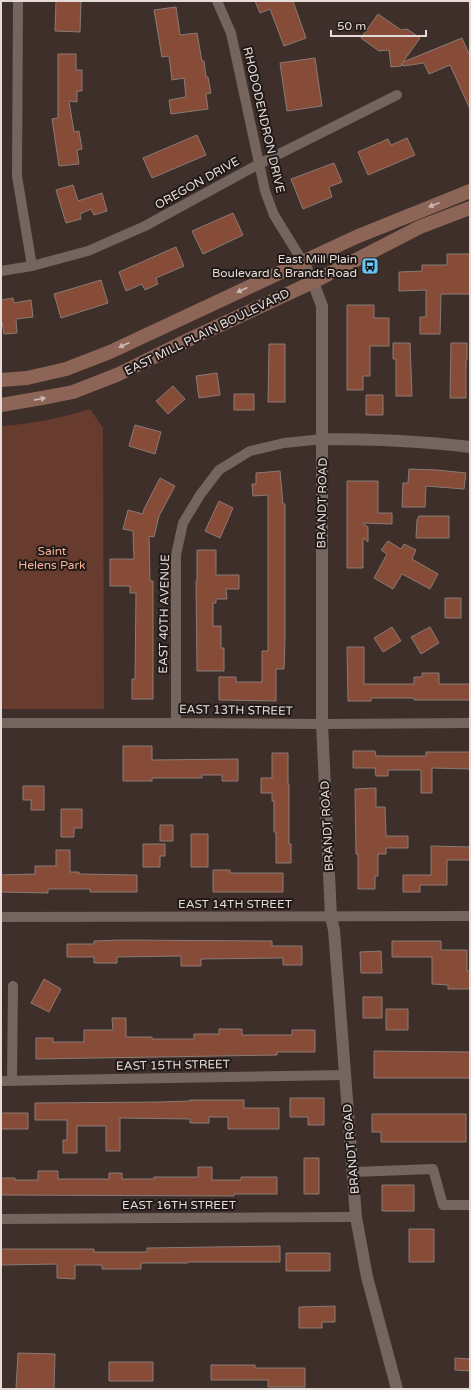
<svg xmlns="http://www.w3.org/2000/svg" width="471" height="1390" font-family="'Varela Round',sans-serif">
<rect width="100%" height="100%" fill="#3e2f2a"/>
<path fill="#673b2d" d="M90 409 103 428 104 709H1V426C32 424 61 418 90 409Z"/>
<path fill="#864c38" stroke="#8b7a74" d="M56 1H81L80 32 55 31Z
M255 1H293L306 38 284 46 270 9 260 13Z
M176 7 180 35 197 33 202 61H204L206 77H208L211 93 206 94 208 109 171 114 169 100 186 97 184 78 172 80 169 56 162 57 154 10Z
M378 14 401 30 407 29 420 38 403 62 462 38 470 56V109L450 65 429 74 424 63 403 66 402 63 401 66 391 67 389 50 379 51 361 38Z
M58 54H76V70H82V91H77V102L69 101 74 132 79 131 82 149 77 150 79 164 59 166 52 119 58 118Z
M315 58 322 106 287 111 280 63Z
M197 135 206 155 152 178 143 158Z
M407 138 415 155 368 175 358 152 388 139 391 145Z
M334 163 342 182 329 187 332 197 303 209 291 179Z
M73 185 78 201 102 193 107 211 94 215 91 209 80 214 81 219 66 223 56 190Z
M233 213 243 235 203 254 192 231Z
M176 247 184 266 156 278 158 284 145 290 142 284 126 291 119 272Z
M447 254H470V294H441L440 334H420V317H426V290L399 291V272L422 271V265H447Z
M101 280 108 303 61 318 54 294Z
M13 298 14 303 31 300 33 317 16 319 17 333 4 334 2 322H1V300Z
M347 305H374V318H389V346H370V376H363V390H347Z
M393 343H410L412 396H396V359H393Z
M451 343H467V360H466V398H450Z
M269 344H285V402H268Z
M217 373 220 395 199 398 196 376Z
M173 386 185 399 168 414 156 401Z
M234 394H254V410H234Z
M366 395H383V415H366Z
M135 425 161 432 155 454 129 446Z
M409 469 437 470 466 473 464 489 426 486 425 507H402L403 483H408Z
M280 471 283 504H285V639L284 669H276V701L219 700V677H236V682H262V651H268V495L253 496 252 484H256V473Z
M160 478 175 486 159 516 154 537 149 536 150 581H153V699H132V679H135L136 593H130V586H110V559H134L133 531 123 529 128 510 143 514 144 509Z
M347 481H378V513H392V524L363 523 368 527V542L363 538V568H347Z
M219 501 233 508 220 538 205 531Z
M419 516H449V538H416L417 520Z
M388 541 401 549 404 544 416 550 412 559 438 574 430 589 402 574 393 589 374 578 387 554 381 550Z
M197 550H216V575H239V589H226L227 599H216V603H213V626H221V648H224V671H197L196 581H197Z
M445 598H461V618H445Z
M392 627 401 641 383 652 374 638Z
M430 627 439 643 421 654 411 637Z
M347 647H364V684H414V677H422V673H439V684H470V700H414V698H371V701H348Z
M123 746H152V760L238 759V781H222V775H202V778H152V781H123Z
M353 751H375L376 756H426V752H470V769L432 768V793H421V770H388V776H376L375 768H353Z
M272 753H288V784H289V844H291V863H276V832H274V801H272V793H261V778H272Z
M23 786H44V810H31V800H23Z
M376 788V807H385L386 836H408V848H386V854H378V876H375V889H358V854H356L355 789Z
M61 809H82V828H74V837H61Z
M160 825H173V841H160Z
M191 834H208V867H191Z
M143 844H165V856H160V867H143Z
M431 846 470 847V860H447V885H420V892H403V875H431Z
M56 850H70V872H79V874L137 875V892H90V889H48V893L1 892V875L35 874V866H56Z
M213 870H230V873H283V892H213Z
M121 940 272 941V946H302V965H283V958L201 959V966H181V956L117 957V963H94V957H67V944H94V941Z
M392 941H441V950H467V971H470V989H448V985L432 984V957H392Z
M381 951 382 973H361L360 952Z
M44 979 61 989 49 1012 31 1003Z
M363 997H382V1018H363Z
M386 1009H408V1030H386Z
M112 1018H126V1037H152V1039H194V1034H219V1029H242V1035H292V1030H315V1052H277V1055L36 1059V1038H53V1042H84V1030H113Z
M374 1051 470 1052V1078H374Z
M290 1098H324V1125H308V1117H290Z
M190 1100H244V1108H279V1129H228V1117H209V1123H190V1119L120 1118V1151H106V1126H77V1153H63V1140H67V1120H35V1103L160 1102 190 1101Z
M1 1113H28V1129H1Z
M372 1114H466V1142H381V1132H372Z
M304 1158H319V1194H304Z
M198 1167H212V1180H241V1177H277V1194H234V1196L1 1195V1178H15V1180H38V1171H58V1179H109V1173H122V1179H154V1177H198Z
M382 1185H414V1211H382Z
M409 1229H434V1262H409Z
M280 1246V1262H188V1263H141V1269H102V1265H75V1279L57 1278V1264L1 1265V1249H94V1252H147V1248Z
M286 1253H330V1271H286Z
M335 1306V1322H322V1328H299V1307Z
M18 1353 55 1354 54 1389H16Z
M455 1358 470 1359V1371L455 1370Z
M109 1362H153V1381H109Z
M211 1365H255V1368H305V1387H268V1380H211Z"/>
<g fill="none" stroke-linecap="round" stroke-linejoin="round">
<path stroke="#75655f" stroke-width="10" d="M18 1 17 176 32 266
M217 1 231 33 265 191 274 215 303 262
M1 271 32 266 88 251 145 226 259 164 397 95
M1 723H176L322 724 470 723
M176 723V555L183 523 200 495 219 470 250 451 284 443 323 439
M1 917 470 916
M1 1081 345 1075
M12 1081 13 986
M353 1172 433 1169 443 1205H470
M1 1219 356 1217"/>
<path stroke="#75655f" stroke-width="12" d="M303 262 313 282 322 306V724L331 917 334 930 356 1217 367 1277 397 1389
M323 439C372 439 421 441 470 447"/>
<path stroke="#8d6557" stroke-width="14" d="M1 380 27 378 66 369 110 352 356 237 470 191
M1 405 42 398 73 392 119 374 190 339 313 282 420 227 470 208"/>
</g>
<defs><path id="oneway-solid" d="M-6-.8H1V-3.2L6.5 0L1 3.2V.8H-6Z"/></defs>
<g fill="#cbb8b1">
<use href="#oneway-solid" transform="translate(434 205) rotate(159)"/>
<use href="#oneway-solid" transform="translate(242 290) rotate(155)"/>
<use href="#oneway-solid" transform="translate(124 345) rotate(155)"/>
<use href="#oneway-solid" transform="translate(40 399) rotate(-11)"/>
</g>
<defs>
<g id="bus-square" transform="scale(0.9)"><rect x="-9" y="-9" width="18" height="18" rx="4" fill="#6bc3f2" stroke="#201917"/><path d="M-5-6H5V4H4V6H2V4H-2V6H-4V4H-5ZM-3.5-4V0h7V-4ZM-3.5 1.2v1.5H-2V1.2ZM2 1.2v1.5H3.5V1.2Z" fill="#111"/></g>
</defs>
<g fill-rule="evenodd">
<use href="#bus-square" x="370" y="266"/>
</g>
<g text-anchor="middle" stroke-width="4" stroke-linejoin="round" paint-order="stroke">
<g font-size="12" fill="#e5dbd8" stroke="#201917">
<text transform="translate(264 120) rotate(77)" y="4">RHODODENDRON DRIVE</text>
<text transform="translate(197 183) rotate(-29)" y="4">OREGON DRIVE</text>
<text transform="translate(207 332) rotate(-26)" y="4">EAST MILL PLAIN BOULEVARD</text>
<text transform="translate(322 503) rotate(-89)" y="4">BRANDT ROAD</text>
<text transform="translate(164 614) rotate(-89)" y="4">EAST 40TH AVENUE</text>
<text transform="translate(236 710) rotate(1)" y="4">EAST 13TH STREET</text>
<text transform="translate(327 826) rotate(-93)" y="4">BRANDT ROAD</text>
<text x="235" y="908">EAST 14TH STREET</text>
<text transform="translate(173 1065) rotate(-1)" y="4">EAST 15TH STREET</text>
<text transform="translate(351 1149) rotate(-95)" y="4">BRANDT ROAD</text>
<text x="179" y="1209">EAST 16TH STREET</text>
</g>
<g font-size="12" fill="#e5dbd8" stroke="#201917" text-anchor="end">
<text x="357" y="263">East Mill Plain<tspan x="357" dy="14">Boulevard &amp; Brandt Road</tspan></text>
</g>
<g font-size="12" fill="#f8b097" stroke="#201917">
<text x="52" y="555">Saint<tspan x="52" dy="14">Helens Park</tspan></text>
</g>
</g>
<rect width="471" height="1390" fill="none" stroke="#e5dbd8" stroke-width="4"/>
<path d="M331 30v6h95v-6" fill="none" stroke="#e5dbd8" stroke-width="2"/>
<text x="337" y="30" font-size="12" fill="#e5dbd8" stroke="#201917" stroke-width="3" paint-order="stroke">50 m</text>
</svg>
